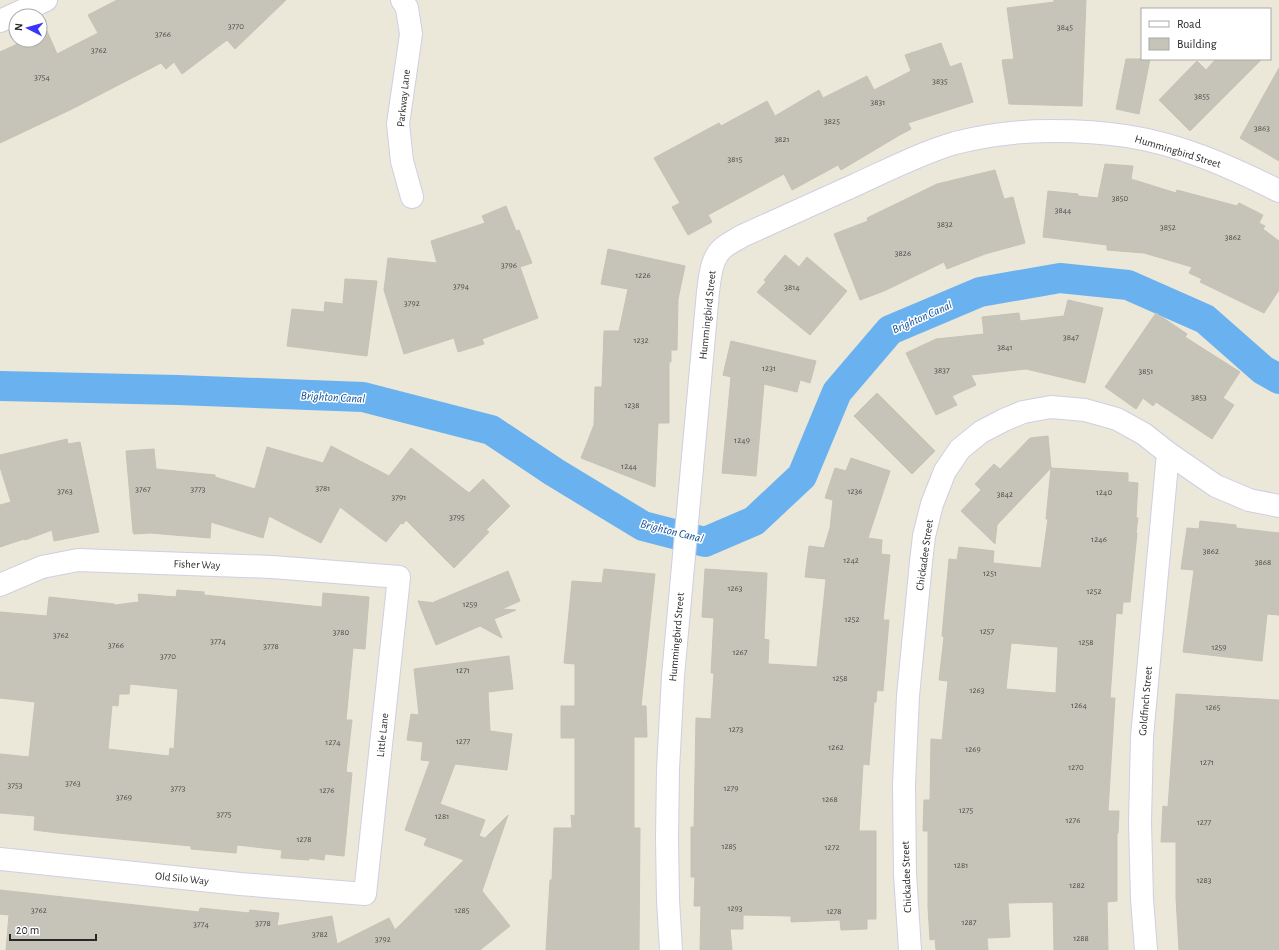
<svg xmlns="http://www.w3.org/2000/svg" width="1279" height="950" font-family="'Alegreya Sans',sans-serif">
<rect width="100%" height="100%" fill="#ebe7d9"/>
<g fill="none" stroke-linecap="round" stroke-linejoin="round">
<path stroke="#6ab2ef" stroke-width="30" d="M0 386 178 390 363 397 491 430 554 472 643 526 705 542 754 521 802 476 837 392 890 330 980 292 1060 278 1128 285 1205 319 1263 370 1279 379"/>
</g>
<path fill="#c6c3b9" stroke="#c6c3b3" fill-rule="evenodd" d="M117 0H286L235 49 227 40 182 74 174 62 166 69 161 63 72 109 0 143V52L26 40H40V34L47 31 57 54 98 33 88 15Z
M1054 0H1086L1082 106 1009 104 1002 60 1014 59 1007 8 1054 2Z
M941 43 950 67 961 63 973 102 908 123 911 129 898 136 841 170 838 165 792 190 784 174 708 215 712 222 688 235 672 207 680 203 654 158 719 123 721 126 767 101 775 116 819 90 823 98 867 76 874 90 911 71 905 55Z
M1126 59H1150L1139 114 1116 109Z
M1216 59H1262L1190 131 1159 100 1197 61 1206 70Z
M1279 68V161L1240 138Z
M1105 164 1133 166 1131 179 1176 193 1177 190 1237 206 1239 203 1263 215 1259 223 1265 226 1263 229 1279 241V290L1264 313 1200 282 1202 279 1189 273 1192 267 1144 253 1107 250V245L1043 237 1048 191 1078 194V196L1098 198Z
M995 170 1004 199 1013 197 1025 243 985 254 947 269 944 262 884 291 860 300 834 234 868 221 867 218 937 184Z
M506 206 516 231 519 230 532 263 520 267 538 318 482 339 484 344 458 352 454 338 404 354 384 290 388 258 437 263 431 241 485 223 482 216Z
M608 249 685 266 678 299 677 350H671V362H669V423H658L655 487 581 458 594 425 595 387H602L604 331H619L628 289 601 284Z
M785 255 799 267 807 257 847 291 810 335 757 292 766 282 764 280Z
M345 279 377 281 367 356 287 346 292 309 324 312 325 302 343 304Z
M1068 300 1103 308 1085 383 1026 369 971 375 976 385 952 396 957 405 936 415 906 353 936 339 984 334 982 317 1019 313 1020 321 1064 316Z
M1156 313 1187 334 1185 337 1240 372 1223 398 1234 405 1212 439 1156 402 1153 406 1143 398 1136 409 1105 387Z
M731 341 816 361 810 383 800 380 797 392 764 384 756 476 722 473 731 377 723 375Z
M877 393 935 451 912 474 854 416Z
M1048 436 1051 468 1128 473V482L1138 483 1136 518H1138L1136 533H1137L1130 602H1123L1122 614 1116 613 1110 698H1115L1108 811H1119L1118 833H1117V901L1107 902 1108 950H1054L1053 902 1008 903 1010 937 987 938 988 950H936L935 939 930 940 928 907V831H923L924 800H930L931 739 942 740 948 681 939 680 944 637 942 636 949 559 957 560 959 547 994 551 993 563 1041 568 1048 519H1046L1051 468 997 525 995 544 961 511 981 490 975 484 994 464 1000 469 1030 438ZM1011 643 1058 647 1056 693 1006 689Z
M67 439 68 444 80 442 99 532 54 541 52 530 25 540 24 539 0 547V505L11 502 0 467V455Z
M331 446 389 476 411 448 469 493 483 479 510 506 486 530 489 532 454 568 406 520 403 524 401 523 386 542 340 507 321 543 269 516 263 538 211 522 210 538 150 533 134 534 133 532 126 451 154 449 156 469 215 475V477L255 489 267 447 323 463Z
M851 458 890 471 868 538 882 540 881 554 890 555 883 620H889L883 691 877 690 876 702H874L869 765 863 764 859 831H876V919H867V929L841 930 840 920 791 922V916L743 915V929H730L732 950H700L701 906H694L695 877H691V827H694L696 718 711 719 714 673H711L714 618 702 617 705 569 767 573 764 639 769 640 768 664 817 667 826 579 805 577 809 546 824 548 830 528 833 500 825 498 835 468 846 471Z
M1200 521 1236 525V528L1279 533V615L1267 614 1262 661 1183 652 1194 570 1181 569 1187 528 1199 529Z
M604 569 655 574 641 706H646L647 737H634V828H640L639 950H546L550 880H552L554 828H572L571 815 575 816V738H561V706H575V664L564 663 572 581 602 583Z
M508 571 520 601 502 609 516 610 494 619 502 638 480 626 436 645 418 601 436 603 434 602Z
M177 590 204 592V595L322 607 323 593 369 597 365 649 353 648 346 720H352L346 772 352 773 344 856 325 854 324 860 309 858V860L281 858 282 850 237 845 236 853 191 849V846L58 833 34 830 35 816 0 813V754L29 757 35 702 0 698V612L47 616 49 597 114 604 115 605 139 602 138 594 176 597ZM130 684 178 689 174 749 170 748 169 756 108 749 112 705 118 706 119 694H129Z
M509 656 513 689 488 692 490 731 512 734 507 770 455 764 440 804 485 820 479 836 485 838 508 815 482 891 510 926 480 950H6L9 915 0 914V890L199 912 200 908 249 913 250 910 279 913 277 926 332 916 337 944 389 918 395 930 464 860 424 845 427 838 405 830 430 761 421 760 423 742 407 740 411 714 419 715 414 669Z
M1176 694 1279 700V950H1179L1176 898V842H1161L1163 806 1168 807Z"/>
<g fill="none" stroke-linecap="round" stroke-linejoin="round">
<g stroke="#cfcfe2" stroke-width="24">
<path id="street" d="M402 0 407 8 411 34 398 124 402 161 412 197
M0 21 46 0
M0 585 42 567 78 560 272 567 399 577 365 894 240 884 0 859
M671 950 668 900 667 838 668 769 673 676 708 292C710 277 711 258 723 248 729 243 736 240 742 236 780 219 817 202 855 185 888 170 921 153 955 143 986 135 1019 131 1051 131 1076 131 1101 132 1126 136 1180 144 1231 167 1279 191
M910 950 905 874 904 784 908 696 921 562 924 536 932 504 945 471 960 449 981 432 1004 420 1023 412 1051 407 1085 410 1117 419 1144 434 1168 453 1216 486 1249 500 1279 506
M1146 950 1142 899 1140 822 1142 737 1168 453"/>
</g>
<use href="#street" stroke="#fff" stroke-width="22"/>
</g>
<g text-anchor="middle" stroke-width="3" stroke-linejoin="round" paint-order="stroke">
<g font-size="9" fill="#504f4c">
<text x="236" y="29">3770</text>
<text x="1065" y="30">3845</text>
<text x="163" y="37">3766</text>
<text x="99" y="53">3762</text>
<text x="42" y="80">3754</text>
<text x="940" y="84">3835</text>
<text x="1202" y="99">3855</text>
<text x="878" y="105">3831</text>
<text x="832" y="124">3825</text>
<text x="1262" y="131">3863</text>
<text x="782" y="142">3821</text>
<text x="735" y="162">3815</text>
<text x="1120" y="201">3850</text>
<text x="1063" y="213">3844</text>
<text x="945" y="227">3832</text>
<text x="1168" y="230">3852</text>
<text x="1233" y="240">3862</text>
<text x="903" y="256">3826</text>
<text x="509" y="268">3796</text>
<text x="643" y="278">1226</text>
<text x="461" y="289">3794</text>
<text x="792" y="290">3814</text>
<text x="412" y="306">3792</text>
<text x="1071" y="340">3847</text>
<text x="641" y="343">1232</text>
<text x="1005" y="350">3841</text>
<text x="769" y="371">1231</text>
<text x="942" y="373">3837</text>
<text x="1146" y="374">3851</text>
<text x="1199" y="400">3853</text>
<text x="632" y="408">1238</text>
<text x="742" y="443">1249</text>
<text x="629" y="469">1244</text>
<text x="323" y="491">3781</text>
<text x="143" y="492">3767</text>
<text x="198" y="492">3773</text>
<text x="65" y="494">3763</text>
<text x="855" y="494">1236</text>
<text x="1104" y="495">1240</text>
<text x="1005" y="497">3842</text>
<text x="399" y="500">3791</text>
<text x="457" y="520">3795</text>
<text x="1099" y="542">1246</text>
<text x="1211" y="554">3862</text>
<text x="851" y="563">1242</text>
<text x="1263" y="565">3868</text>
<text x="990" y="576">1251</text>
<text x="735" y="591">1263</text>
<text x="1094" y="594">1252</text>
<text x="470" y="607">1259</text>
<text x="852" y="622">1252</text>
<text x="987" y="634">1257</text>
<text x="341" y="635">3780</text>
<text x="61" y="638">3762</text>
<text x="218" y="644">3774</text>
<text x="1086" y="645">1258</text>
<text x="116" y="648">3766</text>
<text x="271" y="649">3778</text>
<text x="1219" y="650">1259</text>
<text x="740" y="655">1267</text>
<text x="168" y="659">3770</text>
<text x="463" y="673">1271</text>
<text x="840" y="681">1258</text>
<text x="977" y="693">1263</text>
<text x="1079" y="708">1264</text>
<text x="1213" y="710">1265</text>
<text x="736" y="732">1273</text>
<text x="463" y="744">1277</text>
<text x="333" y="745">1274</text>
<text x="836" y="750">1262</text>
<text x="973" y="752">1269</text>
<text x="1207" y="765">1271</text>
<text x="1076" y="770">1270</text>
<text x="73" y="786">3763</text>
<text x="15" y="788">3753</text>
<text x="178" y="791">3773</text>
<text x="731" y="791">1279</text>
<text x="327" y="793">1276</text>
<text x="124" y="800">3769</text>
<text x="830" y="802">1268</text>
<text x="966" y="813">1275</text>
<text x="224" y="817">3775</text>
<text x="442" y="819">1281</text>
<text x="1073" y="823">1276</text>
<text x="1204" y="825">1277</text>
<text x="304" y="842">1278</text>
<text x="729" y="849">1285</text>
<text x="832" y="850">1272</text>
<text x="961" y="868">1281</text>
<text x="1204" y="883">1283</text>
<text x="1077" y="888">1282</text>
<text x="735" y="911">1293</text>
<text x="39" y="913">3762</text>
<text x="462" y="913">1285</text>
<text x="834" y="914">1278</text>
<text x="969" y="925">1287</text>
<text x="263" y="926">3778</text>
<text x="201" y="927">3774</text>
<text x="320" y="937">3782</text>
<text x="1081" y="941">1288</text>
<text x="383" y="942">3792</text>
</g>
<g font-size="11" fill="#282828" stroke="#fff">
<text transform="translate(403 98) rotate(-84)" y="4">Parkway Lane</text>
<text transform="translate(1178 151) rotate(17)" y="4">Hummingbird Street</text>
<text transform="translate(707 315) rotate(-84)" y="4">Hummingbird Street</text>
<text transform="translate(924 555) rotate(-82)" y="4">Chickadee Street</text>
<text transform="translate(197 564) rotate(2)" y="4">Fisher Way</text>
<text transform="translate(676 637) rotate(-85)" y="4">Hummingbird Street</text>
<text transform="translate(1145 701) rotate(-85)" y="4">Goldfinch Street</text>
<text transform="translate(382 735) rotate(-84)" y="4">Little Lane</text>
<text transform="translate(906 877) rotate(-92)" y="4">Chickadee Street</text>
<text transform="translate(182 878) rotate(6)" y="4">Old Silo Way</text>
</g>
<g font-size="12" font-style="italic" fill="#0c4d98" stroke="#fff">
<text transform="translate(922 317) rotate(-24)" y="4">Brighton Canal</text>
<text transform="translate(333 397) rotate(3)" y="4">Brighton Canal</text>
<text transform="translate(672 531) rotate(14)" y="4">Brighton Canal</text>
</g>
</g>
<rect x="1141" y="8" width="130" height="52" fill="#ffffff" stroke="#a9a9a9"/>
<rect x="1149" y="21" width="20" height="6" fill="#ffffff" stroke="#a9a9a9"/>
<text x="1177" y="28" font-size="12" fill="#282828">Road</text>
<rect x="1149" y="38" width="20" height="12" fill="#c6c3b9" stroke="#a9a9a9"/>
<text x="1177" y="48" font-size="12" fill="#282828">Building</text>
<g transform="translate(28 28) rotate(276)"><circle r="19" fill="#ffffff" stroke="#a9a9a9"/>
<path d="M0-3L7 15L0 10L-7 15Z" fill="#3736fb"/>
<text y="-6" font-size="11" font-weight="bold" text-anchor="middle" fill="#282828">N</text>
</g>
<path d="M10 934v6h86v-6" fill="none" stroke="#282828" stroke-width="2"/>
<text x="16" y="934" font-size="12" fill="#282828" stroke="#ffffff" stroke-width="3" paint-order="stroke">20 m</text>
</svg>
